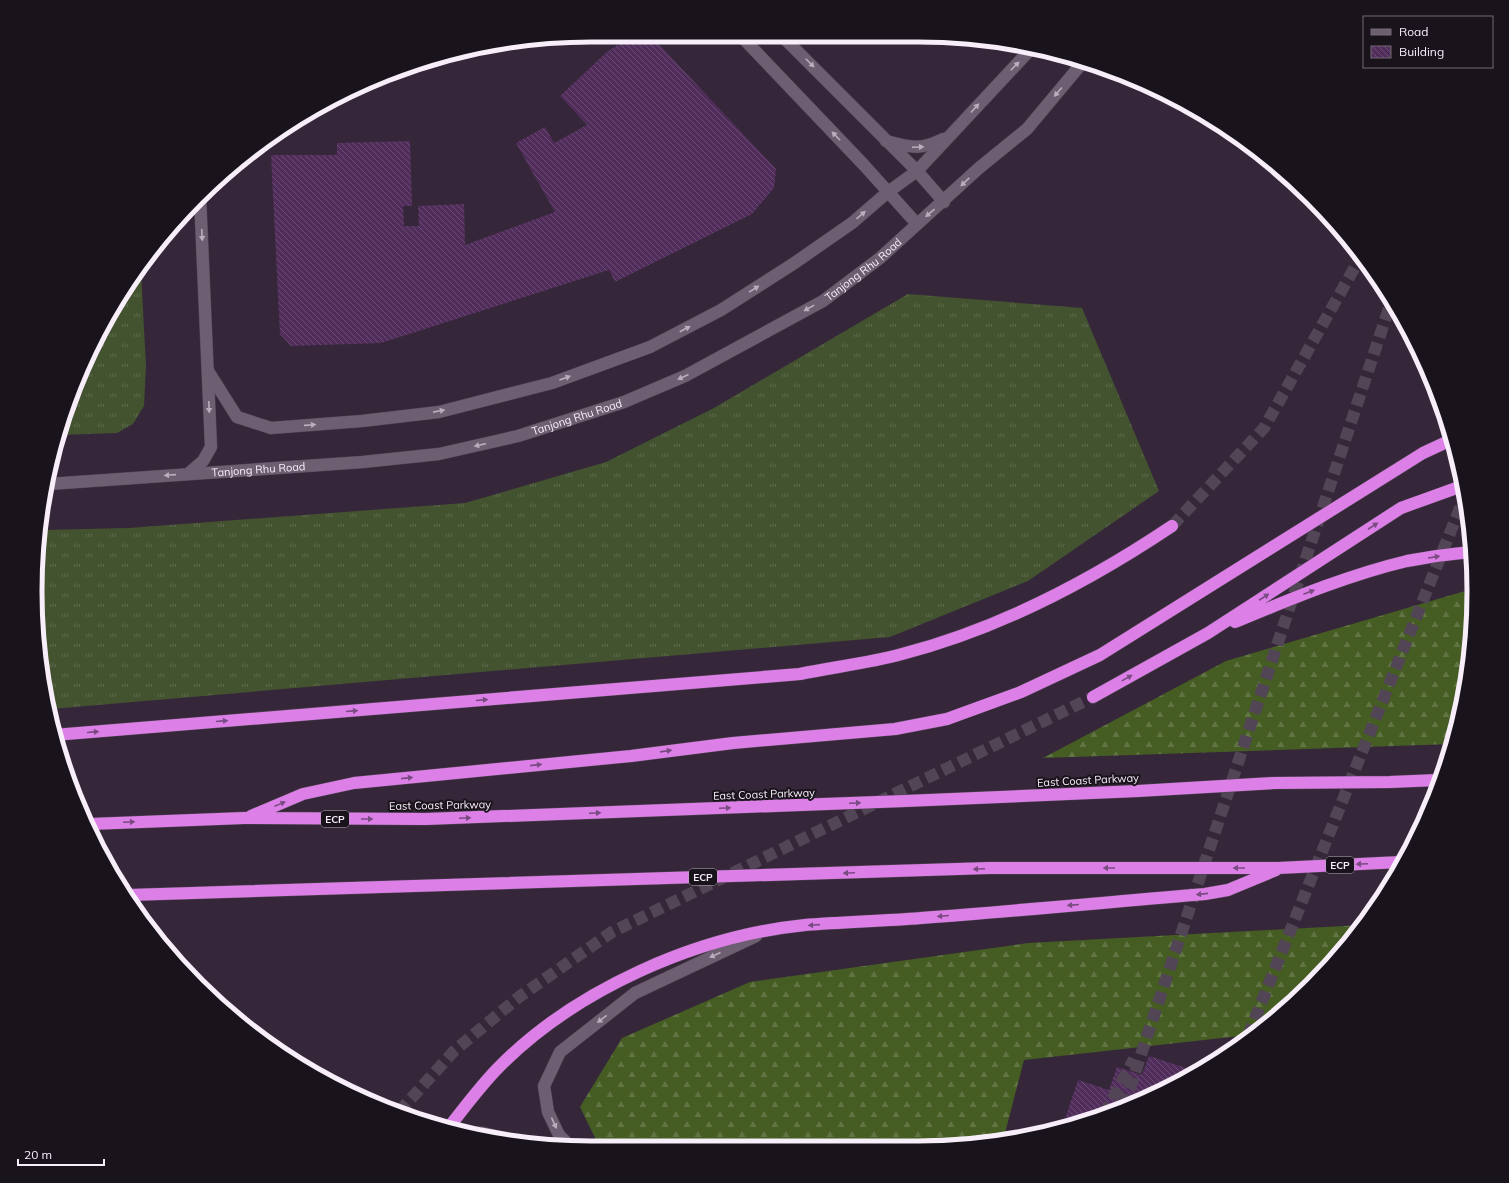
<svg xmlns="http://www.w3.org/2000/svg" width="1509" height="1183" font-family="Mulish,sans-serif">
<defs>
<pattern id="grass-tufts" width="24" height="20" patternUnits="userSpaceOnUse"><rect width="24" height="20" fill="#43522f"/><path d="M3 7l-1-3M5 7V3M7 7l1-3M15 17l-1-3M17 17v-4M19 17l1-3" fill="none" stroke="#5f6b4e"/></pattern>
<pattern id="forest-firs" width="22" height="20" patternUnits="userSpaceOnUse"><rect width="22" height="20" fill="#455c23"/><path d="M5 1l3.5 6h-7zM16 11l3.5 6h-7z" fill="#617444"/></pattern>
<pattern id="building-back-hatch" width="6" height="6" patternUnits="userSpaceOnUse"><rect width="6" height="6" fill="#512d5b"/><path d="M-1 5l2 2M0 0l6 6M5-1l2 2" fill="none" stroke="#6b4c73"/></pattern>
</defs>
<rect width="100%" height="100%" fill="#352739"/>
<path fill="url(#grass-tufts)" d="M141 272 146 366 144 406 133 424 117 433 59 435 109 313Z
M908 294 1082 308 1159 491 1028 581 890 637 51 709 35 592 43 530 129 528 465 503 606 462 714 408Z"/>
<path fill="url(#forest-firs)" d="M1472 589 1473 628 1455 735 1452 744 1043 758 1226 661Z
M1362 925 1285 1010 1249 1035 1024 1060 1004 1137 954 1147 600 1148 580 1107 622 1038 750 982 1028 943Z"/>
<path fill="url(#building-back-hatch)" d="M634 35H650L776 169 774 188 752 214 615 282 609 270 381 343 291 346 280 334 271 155H337V143L410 141 412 206H403L404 226H419L418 206 464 204 465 245 555 212 516 143 545 127 554 143 587 125 560 96 608 51Z
M1149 1056 1198 1072 1096 1119 1063 1125 1078 1080 1109 1090 1117 1067 1142 1075Z"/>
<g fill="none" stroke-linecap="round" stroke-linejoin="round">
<path stroke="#524556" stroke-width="12" stroke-dasharray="12 6" stroke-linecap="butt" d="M1172 526 1264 428 1360 258
M1248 1036 1464 498
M1124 1106 1391 302
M399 1112 454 1051 519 997 612 932 1093 697
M1104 1115 1134 1059"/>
<g stroke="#524554" stroke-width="13">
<g id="minor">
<path d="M740 35 863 164 917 224"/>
<path d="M782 36 917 171 944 202"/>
<path d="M886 141C911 147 919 151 943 139"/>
<path d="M208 371 237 417 271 428 362 421 439 412 552 383 650 347 721 310 793 264 852 223 888 192 917 171 1029 51"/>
<path d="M188 474 203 461 211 447 200 196"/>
<path id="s1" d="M49 484 363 462 439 454 518 436 624 402 685 376 823 301 880 258 979 168 1027 129 1083 62"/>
<path d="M465 1132 483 1133 511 1140"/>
<path d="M570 1146 559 1135 548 1112 544 1086 560 1052 635 993 756 936"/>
</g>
</g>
<g stroke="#524554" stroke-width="13">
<path id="highway" d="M1235 622C1291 599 1348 575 1407 561 1428 557 1449 554 1470 552
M1093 697 1208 633 1401 508 1462 486
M54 735 800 674C834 667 869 663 902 654 999 629 1090 581 1172 526
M251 816 303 794 354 783 631 756 733 743 895 729 947 719 1021 692 1100 655 1423 453 1451 440
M90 824 244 818 426 819 905 801 1138 791 1274 783 1390 782 1438 780
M129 895 989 868H1278L1401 862
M449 1127C465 1107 481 1085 499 1067 576 989 697 936 805 925 844 922 883 921 921 918 1016 911 1110 902 1205 894L1228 890 1276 870"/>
</g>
<use href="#minor" stroke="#6e5e72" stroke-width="12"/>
<use href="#highway" stroke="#dc80e8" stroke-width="12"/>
</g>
<defs><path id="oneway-solid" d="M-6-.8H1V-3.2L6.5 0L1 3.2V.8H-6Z"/></defs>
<g fill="#baadbd">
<use href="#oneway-solid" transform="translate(810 63) rotate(45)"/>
<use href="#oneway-solid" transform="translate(1015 66) rotate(-45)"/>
<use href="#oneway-solid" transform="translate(1058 92) rotate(130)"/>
<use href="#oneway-solid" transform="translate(975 108) rotate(-48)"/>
<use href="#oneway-solid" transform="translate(836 136) rotate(-134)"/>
<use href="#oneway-solid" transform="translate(918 147) rotate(-2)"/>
<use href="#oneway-solid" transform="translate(965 182) rotate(137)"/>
<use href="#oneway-solid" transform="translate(930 213) rotate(140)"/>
<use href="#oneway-solid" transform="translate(861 215) rotate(-41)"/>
<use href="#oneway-solid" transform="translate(202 235) rotate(87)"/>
<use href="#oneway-solid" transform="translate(754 289) rotate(-32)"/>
<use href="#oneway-solid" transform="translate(809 308) rotate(151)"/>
<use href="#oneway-solid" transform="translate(685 329) rotate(-28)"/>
<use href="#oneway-solid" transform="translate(683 377) rotate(156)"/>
<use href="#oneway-solid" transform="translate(565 378) rotate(-20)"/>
<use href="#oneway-solid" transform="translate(209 407) rotate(88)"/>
<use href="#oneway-solid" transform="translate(439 411) rotate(-11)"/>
<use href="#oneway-solid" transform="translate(310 425) rotate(-4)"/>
<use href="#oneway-solid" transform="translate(480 445) rotate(167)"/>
<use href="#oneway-solid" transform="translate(170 475) rotate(176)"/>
<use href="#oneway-solid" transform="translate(715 955) rotate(155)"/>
<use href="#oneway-solid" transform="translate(602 1019) rotate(142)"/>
<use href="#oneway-solid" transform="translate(554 1123) rotate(65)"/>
</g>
<g fill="#7a4a82">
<use href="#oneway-solid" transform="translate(1373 526) rotate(-33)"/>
<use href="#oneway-solid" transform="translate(1434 557) rotate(-9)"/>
<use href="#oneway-solid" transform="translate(1309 592) rotate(-21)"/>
<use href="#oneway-solid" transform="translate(1264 597) rotate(-33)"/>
<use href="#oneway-solid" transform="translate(1127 678) rotate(-29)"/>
<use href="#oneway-solid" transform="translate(482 700) rotate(-5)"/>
<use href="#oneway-solid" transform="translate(352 711) rotate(-5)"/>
<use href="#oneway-solid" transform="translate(222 721) rotate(-5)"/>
<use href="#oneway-solid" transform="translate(93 732) rotate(-5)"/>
<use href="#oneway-solid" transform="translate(666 751) rotate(-8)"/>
<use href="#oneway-solid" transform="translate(536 765) rotate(-6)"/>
<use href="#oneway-solid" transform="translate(407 778) rotate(-6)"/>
<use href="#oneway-solid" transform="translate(855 803) rotate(-2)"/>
<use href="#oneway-solid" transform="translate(280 804) rotate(-22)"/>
<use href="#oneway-solid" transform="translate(725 808) rotate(-2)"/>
<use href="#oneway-solid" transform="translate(595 813) rotate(-2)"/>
<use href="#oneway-solid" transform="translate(465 818) rotate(-2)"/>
<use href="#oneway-solid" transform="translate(367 819)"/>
<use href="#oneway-solid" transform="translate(129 822) rotate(-2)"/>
<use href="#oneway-solid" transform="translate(1362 864) rotate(177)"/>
<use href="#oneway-solid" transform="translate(1109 868) rotate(180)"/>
<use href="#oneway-solid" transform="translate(1239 868) rotate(180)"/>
<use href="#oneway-solid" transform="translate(979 869) rotate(178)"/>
<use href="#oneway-solid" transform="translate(849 873) rotate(178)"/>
<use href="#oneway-solid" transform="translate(1202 894) rotate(174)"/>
<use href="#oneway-solid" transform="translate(1073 905) rotate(175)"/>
<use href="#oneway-solid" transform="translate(943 916) rotate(175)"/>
<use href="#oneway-solid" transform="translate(814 925) rotate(176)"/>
</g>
<g text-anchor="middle" stroke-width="4" stroke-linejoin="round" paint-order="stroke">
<g fill="#19131b" stroke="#b5acb7" stroke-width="1">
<rect x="321" y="811" width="28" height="16" rx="3"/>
<rect x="1326" y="857" width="28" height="16" rx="3"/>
<rect x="689" y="869" width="28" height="16" rx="3"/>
</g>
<g font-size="10" font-weight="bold" fill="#f8eefa">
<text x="335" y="823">ECP</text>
<text x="1340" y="869">ECP</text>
<text x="703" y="881">ECP</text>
</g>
<g font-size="11" fill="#f8eefa" stroke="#19131b">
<text dy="4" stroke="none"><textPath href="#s1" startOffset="858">Tanjong Rhu Road</textPath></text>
<text dy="4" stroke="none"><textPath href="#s1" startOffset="534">Tanjong Rhu Road</textPath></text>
<text dy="4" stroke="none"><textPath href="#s1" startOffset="210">Tanjong Rhu Road</textPath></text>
<text transform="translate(1088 780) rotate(-3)" y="4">East Coast Parkway</text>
<text transform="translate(764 794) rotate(-2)" y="4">East Coast Parkway</text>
<text transform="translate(440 805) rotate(-1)" y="4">East Coast Parkway</text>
</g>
</g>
<path d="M0 0H1509V1183H0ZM591 42H918A549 549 0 0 1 1467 591V592A549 549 0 0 1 918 1141H591A549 549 0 0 1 42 592V591A549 549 0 0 1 591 42Z" fill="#19131b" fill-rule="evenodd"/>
<path fill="none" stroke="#f8eefa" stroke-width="5" d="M591 42H918A549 549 0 0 1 1467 591V592A549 549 0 0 1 918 1141H591A549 549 0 0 1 42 592V591A549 549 0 0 1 591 42Z"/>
<rect x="1363" y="16" width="130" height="52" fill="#19131b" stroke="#726b74"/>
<rect x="1371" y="29" width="20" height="6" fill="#6e5e72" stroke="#726b74"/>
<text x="1399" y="36" font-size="12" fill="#f8eefa">Road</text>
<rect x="1371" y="46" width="20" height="12" fill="url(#building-back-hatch)" stroke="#726b74"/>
<text x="1399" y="56" font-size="12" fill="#f8eefa">Building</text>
<path d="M18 1159v6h86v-6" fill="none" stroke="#f8eefa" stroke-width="2"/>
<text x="24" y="1159" font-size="12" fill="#f8eefa" stroke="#19131b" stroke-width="3" paint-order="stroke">20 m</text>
</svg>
